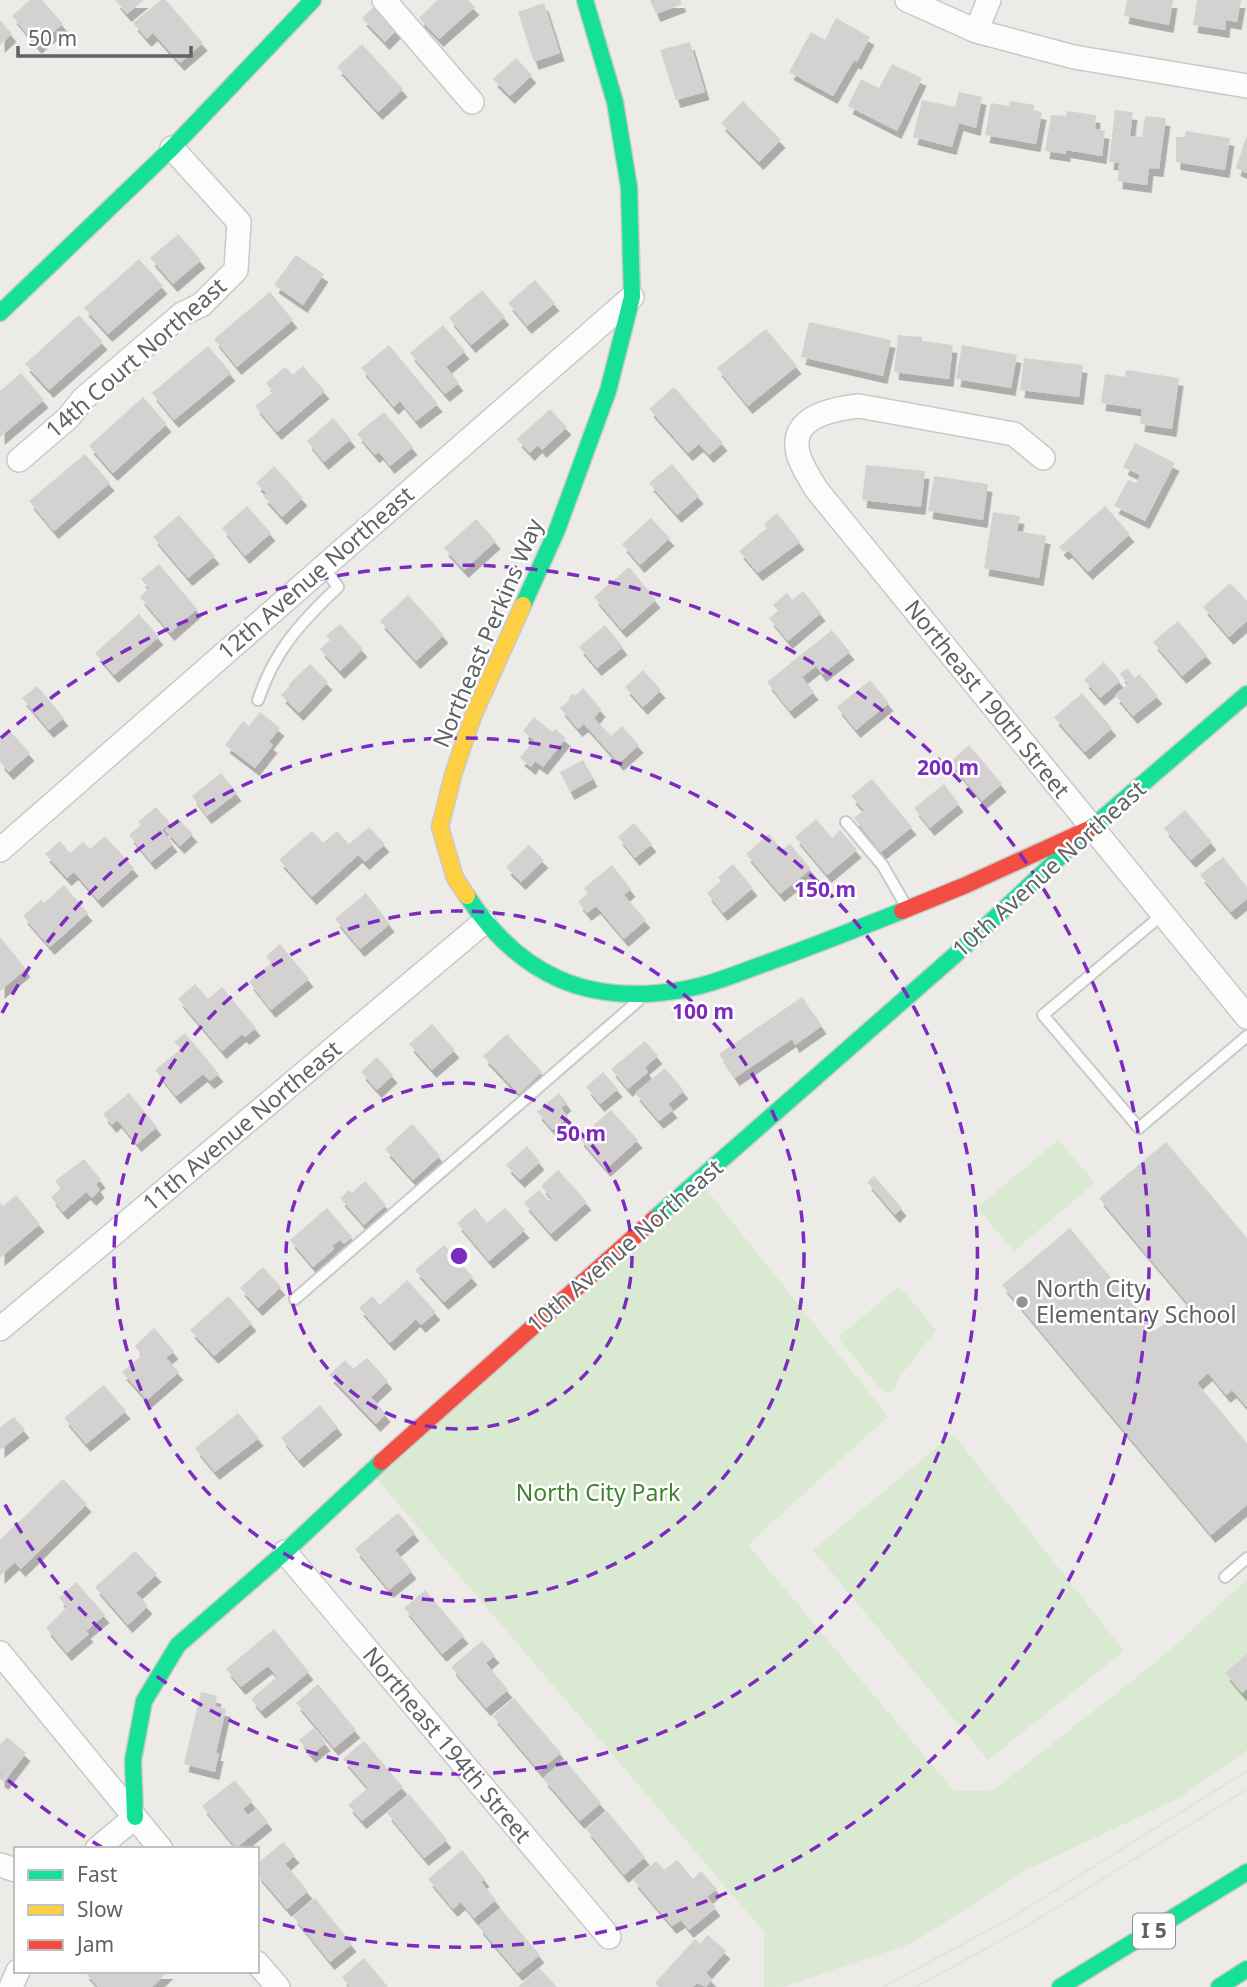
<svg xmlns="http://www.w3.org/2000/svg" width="1247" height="1987" font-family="'Noto Sans',sans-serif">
<defs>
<filter id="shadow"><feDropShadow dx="4.5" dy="8" stdDeviation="0" flood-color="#0004"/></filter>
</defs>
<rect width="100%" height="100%" fill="#edebe8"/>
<path fill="#daead2" d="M1058 1140 1095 1183 1014 1251 977 1208Z
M705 1188 888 1416 748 1545 954 1791 994 1790 1168 1652 1247 1579V1750L1181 1797 1022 1872 913 1943 782 1987H764V1932L376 1478Z
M899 1286 936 1330 899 1378 894 1390 884 1393 838 1338Z
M953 1434 1124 1651 988 1760 813 1550Z"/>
<path fill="#d4d2d1" filter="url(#shadow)" d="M30 0H42L63 24 37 46 12 16Z
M115 0H144L127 14Z
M161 0H166L203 43 180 63 153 33 147 39 133 23Z
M438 0H468L475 7 439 39 419 18Z
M650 0H680L682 4 656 14Z
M1127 0H1173L1169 25 1124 16Z
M1197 0H1241L1237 22 1226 20 1225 30 1193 25Z
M380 1 403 24 385 42 362 18Z
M544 3 560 53 534 62 518 12Z
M836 18 870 37 857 62 854 60 833 96 789 72 811 32 825 40Z
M0 20 12 34 0 45Z
M690 42 705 92 676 100 660 50Z
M362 44 403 89 378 112 337 67Z
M516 58 532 75 510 96 493 79Z
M892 64 922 78 897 131 848 106 861 79 879 88Z
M959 92 982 97 976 128 959 123 952 147 913 137 922 100 955 107Z
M743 101 781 140 759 162 721 123Z
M1010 101 1035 105 1033 110 1042 112 1036 144 985 135 991 103 1009 106Z
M1115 110 1133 112 1130 136 1142 137 1145 116 1166 118 1159 169 1149 168 1147 185 1118 181 1119 163 1109 162Z
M1067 111 1096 115 1095 129 1105 131 1102 156 1066 150V154L1045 151 1051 115 1066 116Z
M1186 131 1230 138 1225 170 1176 162V137H1185Z
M1246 137H1247V173L1236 168Z
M178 234 201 260 173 284 150 258Z
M296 255 324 274 303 305 274 285Z
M139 259 163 286 108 334 84 308Z
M535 280 555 303 527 326 508 303Z
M482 290 505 317 471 345 449 318Z
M270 292 293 320 237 367 214 339Z
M79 315 103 342 49 390 25 364Z
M809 322 891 340 883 376 801 357Z
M443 325 465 351 446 367 459 383 445 394 410 353Z
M766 329 797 366 748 406 717 368Z
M898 335 922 337V341L953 345 949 379 894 372Z
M389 345 438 404 416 421 400 401 394 407 361 368Z
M962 345 1017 355 1011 388 956 379Z
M208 346 231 373 174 420 152 393Z
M1024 358 1083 365 1079 397 1020 390Z
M303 366 325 391 277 432 255 406 273 392 266 383 285 367 293 375Z
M1126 370 1179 378 1172 429 1140 424 1142 409 1101 403 1105 374 1125 377Z
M21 373 44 400 0 437V391Z
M674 387 723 443 709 455 699 444 688 453 649 409Z
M143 397 167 424 113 473 89 446Z
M550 409 567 427 542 450 538 445 530 453 517 439Z
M384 412 413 447 390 466 379 452 375 455 357 434Z
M333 418 351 439 324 462 307 441Z
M1135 443 1175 463 1145 521 1114 506 1128 480 1136 483 1140 475 1123 467Z
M85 454 110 483 54 531 29 501Z
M672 464 699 496 677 515 649 483Z
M866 465 925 471 921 507 862 500Z
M274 466 303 498 282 517 263 496 266 493 256 483Z
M934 476 988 484 983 520 928 511Z
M247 506 271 533 245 556 222 528Z
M1105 506 1130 534 1088 572 1068 550 1064 552 1059 547Z
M993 512 1020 516 1017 531 1046 536 1039 578 984 568Z
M777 513 800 542 758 573 739 551 767 528 764 524Z
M179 515 215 556 188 578 153 537Z
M651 518 670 538 640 565 622 544Z
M476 519 496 541 464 570 444 548Z
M159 564 197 609 170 633 140 597 149 588 141 579Z
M629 567 656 600 622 630 594 597Z
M1230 583 1247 601V621L1229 637 1203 607Z
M803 591 821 613 788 641 769 618 778 611 773 605 787 593 792 600Z
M408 595 444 635 416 661 380 621Z
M139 614 159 637 114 675 95 653Z
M1178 621 1207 655 1182 676 1153 642Z
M340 624 363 649 340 671 320 649 330 640 326 636Z
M605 625 623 647 597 668 579 647Z
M832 630 850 652 822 674 816 666 802 677 814 692 790 711 767 682Z
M1104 662 1120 681 1100 698 1084 680Z
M310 664 328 682 299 713 281 695 290 686 288 685Z
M1127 668 1135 678 1139 674 1158 696 1133 716 1115 695 1128 684 1120 674Z
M643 670 661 690 643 707 625 687Z
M870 680 889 703 856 730 837 707Z
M37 686 64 718 49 730 22 698Z
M583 688 601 709 594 718 611 736 622 726 639 745 619 763 584 724 578 729 560 708 570 700 568 698 573 693 575 696Z
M1082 693 1112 728 1085 752 1054 717Z
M260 712 280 728 269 742 273 745 255 768 225 745 243 721 249 726Z
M534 717 552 732 555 729 566 738 543 767 535 761 531 767 520 758 534 740 523 731Z
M8 729 30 753 9 772 0 762V736Z
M969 745 1002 784 982 801 950 762Z
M583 760 593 779 570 792 560 772Z
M221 773 237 793 207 816 192 796Z
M872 779 912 827 881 852 854 818 864 810 851 796Z
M944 784 959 804 930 828 914 808Z
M156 807 170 823 162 830 173 844 151 862 129 835 141 825 138 822Z
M1185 810 1212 842 1191 860 1164 828Z
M178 818 193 834 180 846 165 830Z
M816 819 832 838 840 830 857 850 827 875 795 837Z
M634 823 652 844 635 858 618 837Z
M369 827 385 844 365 862 358 855 312 897 279 860 312 831 323 843 337 831 349 844Z
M769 834 782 850 790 844 811 869 780 894 746 854Z
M105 836 134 868 98 900 74 872 67 878 45 854 60 841 70 853 83 842 90 849Z
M529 845 544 860 521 882 506 867Z
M1223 857 1247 887V899L1231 912 1200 875Z
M733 864 753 888 723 913 707 893 721 881 718 877Z
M612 865 631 889 624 895 646 920 624 939 596 906 587 913 578 902 588 893 584 888Z
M64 885 88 913 50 947 23 916 41 900 44 903Z
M366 893 390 924 360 949 335 919Z
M0 937 26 969 0 991Z
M280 944 309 979 271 1010 249 982 271 963 266 956Z
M195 984 208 999 222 987 256 1028 245 1037 242 1034 222 1051 178 999Z
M802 997 822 1026 795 1045 792 1039 735 1078 719 1054Z
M432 1024 455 1050 432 1070 409 1044Z
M185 1033 219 1074 210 1081 203 1074 176 1096 155 1070 181 1049 174 1042Z
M507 1034 542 1072 519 1094 483 1056Z
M645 1041 658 1056 645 1067 648 1072 628 1089 611 1069Z
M377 1057 393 1075 377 1090 361 1072Z
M665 1068 684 1091 668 1104 673 1110 659 1121 635 1093Z
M603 1072 618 1089 600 1104 586 1087Z
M129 1093 157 1127 137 1144 117 1120 112 1125 103 1114Z
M559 1093 567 1103 561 1108 568 1117 553 1130 537 1112Z
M611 1110 638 1140 606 1169 579 1138Z
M412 1124 440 1156 413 1180 385 1149Z
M1166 1142 1247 1238V1407L1232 1390 1226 1395 1208 1373 1197 1383 1247 1443V1505L1211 1535 1002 1285 1070 1228 1155 1331 1188 1304 1099 1198Z
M527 1146 540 1162 520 1180 506 1165Z
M84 1159 101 1180 96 1184 100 1190 92 1198 86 1192 63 1212 51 1197 61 1189 55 1181Z
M558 1170 587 1202 551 1234 524 1203 539 1190 549 1201 552 1199 541 1186Z
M874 1176 902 1208 895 1215 867 1182Z
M365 1181 386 1205 364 1225 340 1198 349 1190 352 1193Z
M16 1195 40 1224 0 1258V1202L3 1206Z
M327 1208 352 1237 344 1244 340 1240 332 1246 334 1249 313 1267 290 1240Z
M475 1208 487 1223 505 1208 525 1230 489 1261 457 1223Z
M444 1245 473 1277 444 1302 415 1270Z
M263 1267 281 1287 258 1308 240 1288Z
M407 1280 436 1312 421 1325 416 1319 390 1343 359 1308 372 1296 380 1305Z
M228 1296 252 1323 214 1356 190 1330Z
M154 1328 174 1351 166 1358 179 1372 147 1400 122 1372 142 1355 135 1346Z
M367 1358 388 1381 371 1397 386 1414 376 1424 329 1375 345 1360 353 1369Z
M104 1385 126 1411 86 1444 64 1418Z
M320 1405 338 1427 299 1460 281 1438Z
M238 1413 259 1438 215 1472 195 1448Z
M14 1417 25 1430 0 1450V1427Z
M63 1479 87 1504 21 1569 15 1562 0 1576V1540Z
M398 1513 415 1533 395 1550 412 1571 389 1590 355 1549Z
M135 1551 157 1574 136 1593 148 1606 128 1625 95 1587Z
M76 1582 105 1615 86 1631 89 1634 67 1653 46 1628 67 1607 59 1598Z
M425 1590 464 1636 442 1654 404 1608Z
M274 1629 309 1672 261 1711 251 1699 277 1677 268 1666 241 1687 226 1669Z
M482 1641 495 1655 486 1663 508 1690 486 1708 451 1667Z
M1247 1654V1689L1242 1693 1225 1673Z
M318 1684 356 1730 334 1748 296 1703Z
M201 1692 217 1696 215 1706 226 1709 216 1753H219L215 1772 184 1764Z
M514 1698 561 1753 539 1771 493 1716Z
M314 1728 326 1743 311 1755 299 1740Z
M7 1737 26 1753 4 1782 0 1779V1745Z
M364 1741 403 1787 362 1821 348 1805 368 1788 343 1759Z
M564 1759 601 1803 580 1821 543 1778Z
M235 1780 252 1801 243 1809 248 1815 257 1808 268 1822 236 1848 202 1806Z
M409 1794 447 1840 424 1858 387 1813Z
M607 1811 645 1857 624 1875 586 1829Z
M283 1842 295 1855 285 1864 308 1891 287 1909 257 1874V1864Z
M462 1850 485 1879 481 1882 496 1900 474 1918 461 1902 453 1909 428 1879Z
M677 1860 693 1879 701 1871 717 1889 707 1897 716 1908 689 1930 681 1920 672 1926 633 1880 656 1861 664 1870Z
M315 1898 352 1944 330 1962 293 1916Z
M500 1908 540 1955 518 1973 478 1926Z
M708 1935 726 1951 706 1973 712 1979 706 1987 697 1983 693 1987H659L655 1983 695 1939 700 1944Z
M364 1958 388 1987H350L342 1977Z
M539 1968 557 1987H518Z
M84 1971H169L152 1987H98Z"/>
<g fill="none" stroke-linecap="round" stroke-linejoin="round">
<g stroke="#c9c9c8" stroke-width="14">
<path id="lane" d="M258 700C275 650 300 623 338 587L323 566
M846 822 883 866 906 906
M1163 914 1043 1015 1139 1128 1247 1036
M295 1299 638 1001
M1225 1577 1247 1558"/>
</g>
<g stroke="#c9c9c8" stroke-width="26">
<path id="street" d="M384 0 472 102
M907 0 976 31 1074 57 1247 86
M976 31 989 0
M1043 458 1014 434 859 406C832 409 789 417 798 453 801 466 810 478 816 489L1247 1017
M19 460 68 418 83 399 182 314 201 305 236 270 239 222 172 148
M0 850 632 297
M0 1329 484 922
M285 1552 609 1937
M0 1653 161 1849
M97 1849 135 1817
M0 1865 16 1870
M257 1963 278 1987
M11 1987 18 1971"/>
</g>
<g stroke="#c9caca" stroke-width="19">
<path id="fast" d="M0 313 172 148 313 0
M523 605 557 530 608 391 632 297 629 187 615 102 585 0
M467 896C519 975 587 1006 681 990 712 985 743 971 772 961 816 945 859 928 902 911
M654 1219 955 955 1091 828 1247 694
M135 1817 133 1760 144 1701 178 1645 285 1552 381 1462
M1060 1987 1247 1872
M1219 1987 1247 1969"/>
</g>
<g stroke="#c9caca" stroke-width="19">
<path id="slow" d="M467 896 455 878 440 827 453 775 473 716 523 605"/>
</g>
<g stroke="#c9caca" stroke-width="19">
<path id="jam" d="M902 911 966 885 1091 828
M381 1462 654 1219"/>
</g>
<use href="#lane" stroke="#fcfcfc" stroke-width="10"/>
<use href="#street" stroke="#fcfcfc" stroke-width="23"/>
<use href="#fast" stroke="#16e098" stroke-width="16"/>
<use href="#slow" stroke="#ffcf43" stroke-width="16"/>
<use href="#jam" stroke="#f24e42" stroke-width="16"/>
<path stroke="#e3e2e3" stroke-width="2" d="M883 1987 1011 1918 1247 1771
M916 1987 1025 1927 1247 1789"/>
</g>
<g fill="none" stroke="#7b2cbf" stroke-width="3.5" stroke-dasharray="12 9">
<circle cx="459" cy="1256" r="173"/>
<circle cx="459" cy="1256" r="345"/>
<path d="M2 1013A518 518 0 1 1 2 1499"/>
<path d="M103 1848A691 691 0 0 1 1 1774M1 738A691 691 0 1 1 263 1919"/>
</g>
<circle fill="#8f9394" stroke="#fff" stroke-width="2.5" cx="1022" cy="1302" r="7"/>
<g text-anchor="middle" stroke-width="5" stroke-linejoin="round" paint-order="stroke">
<rect fill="#fff" stroke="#8e9295" stroke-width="2" x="1133" y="1913.5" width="42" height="35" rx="5"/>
<g font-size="21" font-weight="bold" fill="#5d6367">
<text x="1154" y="1938">I 5</text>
</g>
<g font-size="23" fill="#5d6367" stroke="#fff">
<text transform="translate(136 358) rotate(-41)" y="8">14th Court Northeast</text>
<text transform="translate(316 573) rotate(-41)" y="8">12th Avenue Northeast</text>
<text transform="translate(488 633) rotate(-67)" y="8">Northeast Perkins Way</text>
<text transform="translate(987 699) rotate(51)" y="8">Northeast 190th Street</text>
<text transform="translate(1049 869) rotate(-42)" y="8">10th Avenue Northeast</text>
<text transform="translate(242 1126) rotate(-40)" y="8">11th Avenue Northeast</text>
<text transform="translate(625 1246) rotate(-41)" y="8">10th Avenue Northeast</text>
<text transform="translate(447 1745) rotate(50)" y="8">Northeast 194th Street</text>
</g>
<g font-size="23" fill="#5d6367" stroke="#fff" text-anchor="start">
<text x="1036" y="1297">North City<tspan x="1036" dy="26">Elementary School</tspan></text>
</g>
<g font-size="23" fill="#3e832f" stroke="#fff">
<text x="598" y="1501">North City Park</text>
</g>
</g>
<circle cx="459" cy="1256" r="10" fill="#7b2cbf" stroke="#fff" stroke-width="3.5"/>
<g font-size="21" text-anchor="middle" font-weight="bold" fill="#7b2cbf" stroke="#fff" stroke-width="5" stroke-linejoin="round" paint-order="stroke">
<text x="948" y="775">200 m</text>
<text x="825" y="897">150 m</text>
<text x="703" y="1019">100 m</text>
<text x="581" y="1141">50 m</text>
</g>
<rect x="14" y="1847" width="245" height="126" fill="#ffffff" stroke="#bec1c2" stroke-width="2"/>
<rect x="28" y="1870" width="35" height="10" fill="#16e098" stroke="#bec1c2" stroke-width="2"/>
<text x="77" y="1882" font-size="21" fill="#5d6367">Fast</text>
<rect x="28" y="1905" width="35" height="10" fill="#ffcf43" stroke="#bec1c2" stroke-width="2"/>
<text x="77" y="1917" font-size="21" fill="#5d6367">Slow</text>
<rect x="28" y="1940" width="35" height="10" fill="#f24e42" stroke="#bec1c2" stroke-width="2"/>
<text x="77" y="1952" font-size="21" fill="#5d6367">Jam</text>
<path d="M18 46v10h173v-10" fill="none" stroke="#5d6367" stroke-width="3.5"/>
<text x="28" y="46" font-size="21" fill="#5d6367" stroke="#ffffff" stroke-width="5" paint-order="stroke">50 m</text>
</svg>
